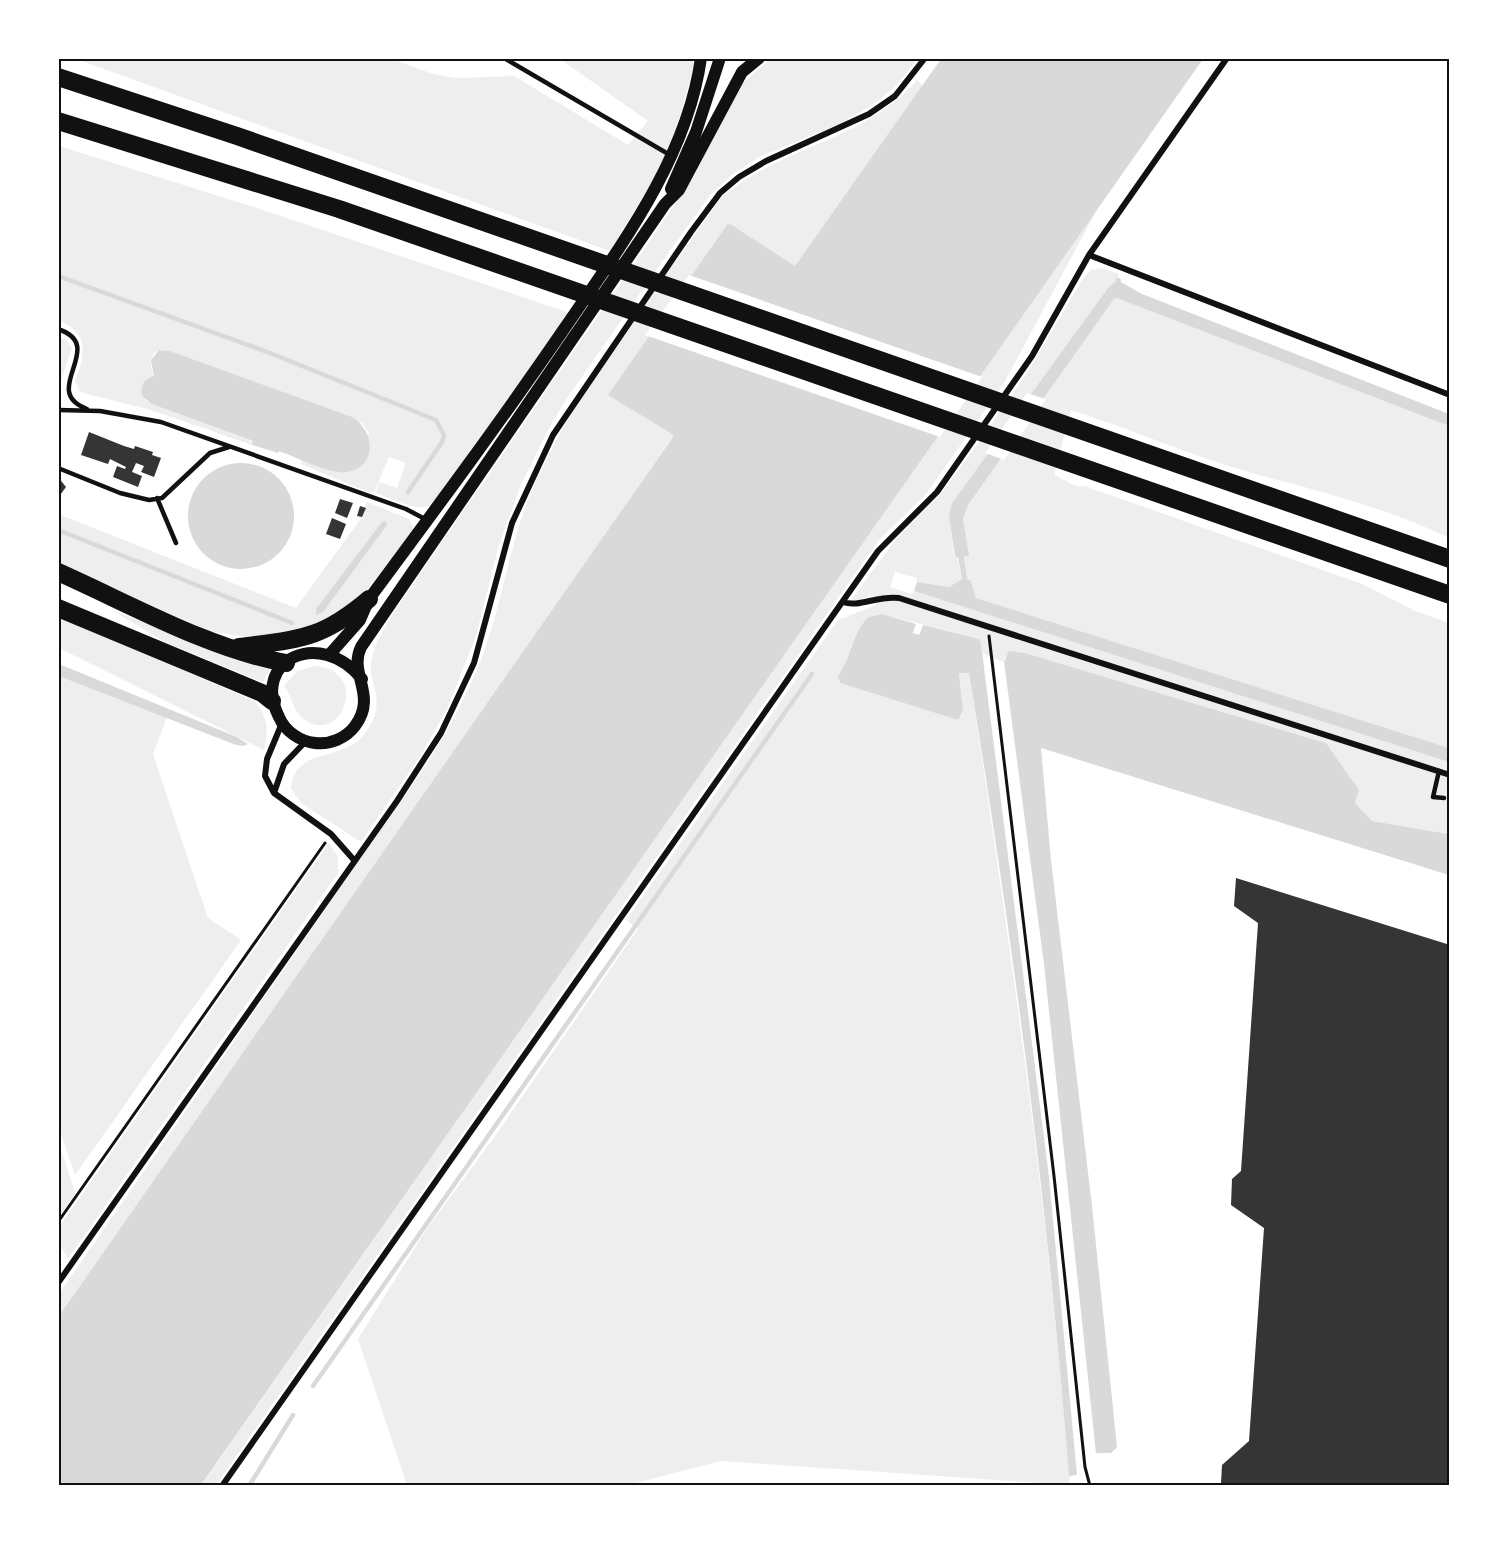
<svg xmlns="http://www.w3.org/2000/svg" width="1508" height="1544" font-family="Rubik,sans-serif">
<rect width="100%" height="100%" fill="#fff"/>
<path fill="#eee" d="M389 58 433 74 457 78 514 76 628 145 648 121 560 59 696 58 679 119 663 163 610 251 76 59Z
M895 58 917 59 895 87 871 106 837 125 759 157 733 174 710 195 662 262 565 401 548 430 520 487 499 545 476 636 447 709 421 755 361 842 301 803 291 788C295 745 346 763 366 732 390 697 365 684 372 657 380 628 402 602 418 577L693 178 740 85 771 59Z
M917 80 923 86 795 266 791 265 527 648 59 1316V1294L363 855C410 788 452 735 482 657 504 599 510 536 537 479 584 378 658 289 721 198 780 146 864 142 917 80Z
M59 146 260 209 570 313 434 504C416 513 393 499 376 493L379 482 397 488 406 463 389 457 374 492 370 493 301 464 302 459 335 471 369 433 362 423 170 351 159 350 153 354 151 368 154 373 143 397 146 401 254 442 252 445 151 410 80 392 75 381C86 353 89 334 59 320Z
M1099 206 1004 383 926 494 880 539 864 561 216 1485 201 1486Z
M1102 268 1119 274 1116 281 1108 288 955 499 949 516 954 557H957L962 579 949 587 917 582V578L895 572 890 587 912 594 914 591 1449 762 1450 834 1372 821 1355 803 1359 790 1326 743 1025 653 1004 658V662L983 654 979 639 882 614 868 617C852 634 851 658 838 676L840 683 952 718 961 716 963 711 959 672H969C1010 943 1049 1213 1070 1485L721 1461 628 1485H407L358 1339 426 1230 493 1139 638 929 626 920 838 620 876 605 873 595 856 601 852 599 893 543 943 491 971 453 1024 378 1084 277 1091 270Z
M1118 298 1449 426V538C1386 507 1317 491 1249 472 1189 455 1131 429 1071 410L1054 475 1078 487 1084 486 1116 497 1362 584 1415 611 1449 623V748L976 598 971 581 967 579 964 557 968 556 963 519 968 505 1114 299Z
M59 337 66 340 72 348 59 386Z
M367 502 409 519 414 530 364 593 346 610 298 634 248 637 213 632 59 566 58 514 296 608 362 517Z
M113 611 271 667 263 682 165 642Z
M59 617 254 701C268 717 269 730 264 750L59 648Z
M315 666C372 671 341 749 302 718 293 710 292 696 284 686L297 671Z
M58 675 167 717 153 754 208 918 241 940 75 1175 58 1126Z
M329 843 338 857V873L68 1259 59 1243V1227Z
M59 1143 75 1193 59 1217H58Z"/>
<path fill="#d9d9d9" d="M941 59H1203L201 1485 59 1486V1316L673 437 672 434 608 395 727 225 730 224 795 266Z
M1115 278H1120L1121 282 1142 294 1449 414V426L1117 298 1114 299 968 505 963 519 969 556 964 557 967 579 971 581 976 598 1449 748V762L914 591 917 582 949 587 962 579 958 557H955L949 516 952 503 1108 288 1116 281Z
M159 350 170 351 352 417C377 432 376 469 346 472 329 474 296 457 279 451L278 453 252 445 253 441 152 404 143 397C139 387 143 379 154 376L151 360Z
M188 516a53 53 0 1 1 106 0a53 53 0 1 1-106 0Z
M386 521 387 525 323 612 316 615V609L382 522Z
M882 614 916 624 913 633 919 635 923 625 979 639 981 644 1049 1177 1077 1475 1069 1476C1048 1207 1013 939 969 673H959L963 711 958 720 840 683 838 676C851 658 852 634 868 617Z
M1009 651 1025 653 1326 743 1359 790 1355 803 1372 821 1449 834V875L1041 748 1051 860 1092 1206 1117 1447 1111 1453H1096L1044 964 1004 662Z
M59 664 237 737 248 744 243 746 236 745 59 676Z"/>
<path fill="#fff" d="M689 275 982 377 940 437 645 335Z
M1027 393 1046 399 1004 460 985 453Z"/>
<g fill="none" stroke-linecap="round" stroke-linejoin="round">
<path stroke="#d9d9d9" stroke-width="4.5" d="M58 276 270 353 436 420 444 435 442 442 408 492
M58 530 292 623
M313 1386 812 674
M249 1486 293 1415"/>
</g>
<path fill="#353535" d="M89 432 124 446 134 449 135 446 153 452 152 455 161 458 154 477 141 472 144 466 136 463 132 472 142 476 138 487 113 477 117 466 125 469 126 467 110 459 108 464 81 455Z
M58 477 66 487 58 498Z
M340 499 353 503 347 518 335 513Z
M360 506 366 508 362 517 357 516Z
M332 518 346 524 340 539 326 534Z
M1236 878 1450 945V1486L1221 1483 1222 1465 1249 1441 1264 1228 1231 1205 1232 1179 1241 1171 1258 923 1234 906Z"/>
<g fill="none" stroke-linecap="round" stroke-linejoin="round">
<path stroke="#111" stroke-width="3" d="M989 636 1054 1176 1085 1467 1090 1486
M58 1222 325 843"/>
<path stroke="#111" stroke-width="4.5" d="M504 58 670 155
M58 329C109 346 38 391 87 409
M58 410 100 411 161 422 406 509 425 519
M58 468 120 493 149 500 162 498 210 453 229 447
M157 498 176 543
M1439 771 1433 797 1444 798"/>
<path stroke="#111" stroke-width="6" d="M1089 255 1450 395
M843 602C859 608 878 595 899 598L1450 775
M282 723 267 759 265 776 274 793 331 834 354 860
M274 793 284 764 306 741
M58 1283 397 801 441 733 474 663 512 523 553 435 691 232 720 193 739 177 766 161 869 114 895 96 925 58
M222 1486 878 551 937 492 1032 356 1089 255 1227 58"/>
<path stroke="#111" stroke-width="12" d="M671 189 696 132 720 58
M330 654 360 620 369 599C435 510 501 421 564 329 620 247 687 159 701 58
M362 679C320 627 250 660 279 717 285 731 299 741 315 743 330 745 346 738 355 726 378 695 348 674 361 647L665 204 679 190 742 72 759 58"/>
<path stroke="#111" stroke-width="18" d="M58 77 237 136 1450 559
M58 121 339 209 1450 595
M58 572C130 604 209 649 286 663
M58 608 262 693 272 701
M239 647C299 639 321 640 369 599"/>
</g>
<rect width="1508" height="1544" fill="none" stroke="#ffffff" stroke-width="120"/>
<rect x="60" y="60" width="1388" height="1424" fill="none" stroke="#111" stroke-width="2"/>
</svg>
